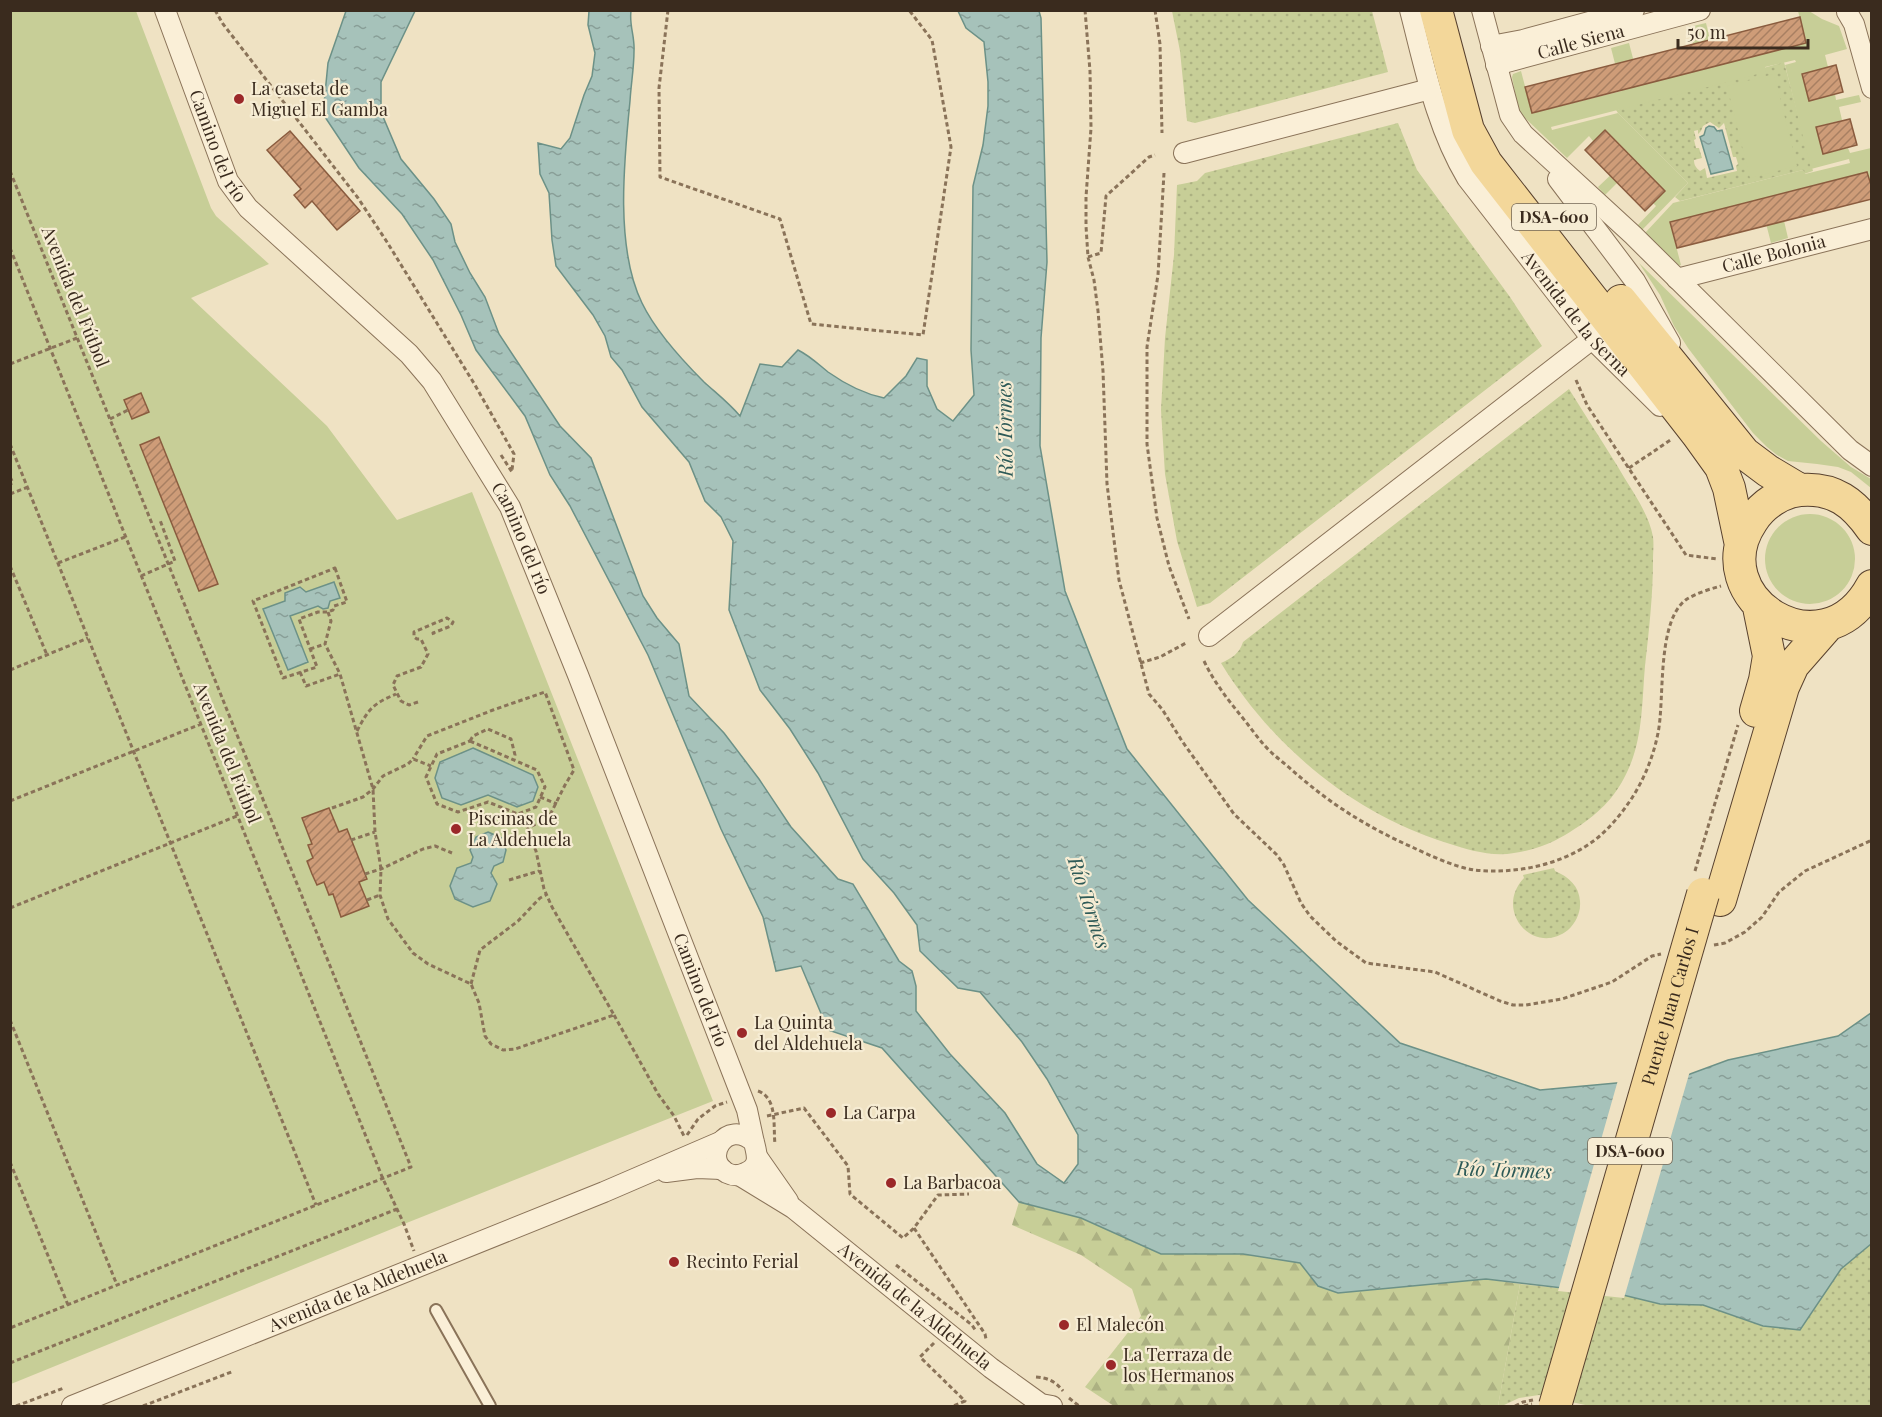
<svg xmlns="http://www.w3.org/2000/svg" width="1882" height="1417" font-family="'Playfair Display',serif">
<defs>
<pattern id="grass-dots" width="8" height="8" patternUnits="userSpaceOnUse" patternTransform="scale(1.5)"><rect width="8" height="8" fill="#c7ce97"/><path d="M2 2h.1M6 6h.1" fill="none" stroke="#acb182" stroke-width="1.8" stroke-linecap="round"/></pattern>
<pattern id="forest-firs" width="22" height="20" patternUnits="userSpaceOnUse" patternTransform="scale(1.5)"><rect width="22" height="20" fill="#c7ce97"/><path d="M5 1l3.5 6h-7zM16 11l3.5 6h-7z" fill="#acb182"/></pattern>
<pattern id="water-ripples" width="26" height="14" patternUnits="userSpaceOnUse" patternTransform="scale(1.5)"><rect width="26" height="14" fill="#a6c2ba"/><path d="M2 4q2-2 4 0t4 0M15 11q2-2 4 0t4 0" fill="none" stroke="#889e97"/></pattern>
<pattern id="building-hatch" width="6" height="6" patternUnits="userSpaceOnUse" patternTransform="scale(1.5)"><rect width="6" height="6" fill="#ce9c78"/><path d="M-1 1l2-2M0 6l6-6M5 7l2-2" fill="none" stroke="#a87f62"/></pattern>
</defs>
<rect width="100%" height="100%" fill="#efe2c3"/>
<path fill="url(#grass-dots)" fill-rule="evenodd" d="M1172 11H1372L1388 72 1195 123 1187 121 1180 51Z
M1784 62 1813 171 1804 174 1803 170 1680 201 1675 197 1688 183 1618 113 1616 110ZM1710 122 1719 128 1724 123 1733 157H1736L1738 164 1736 166 1737 171 1707 178 1705 168 1700 171C1696 168 1694 165 1694 160L1702 158 1699 148H1696L1694 140 1696 139 1694 131 1698 130V134L1701 131 1703 126Z
M1398 123 1417 170 1510 297 1542 346 1210 603 1197 607 1177 541 1165 474 1161 410 1165 338 1174 255 1177 185 1197 181 1205 173Z
M1569 389C1585 415 1602 441 1618 467 1630 488 1649 513 1653 537 1654 544 1653 553 1653 560 1653 595 1649 631 1645 666 1642 700 1643 738 1628 770 1615 799 1597 815 1570 832 1553 843 1534 850 1514 853 1492 857 1468 850 1447 843 1353 814 1272 746 1221 663 1232 658 1239 654 1243 642Z
M1554 868 1555 871C1569 877 1579 886 1580 901 1581 912 1576 923 1568 930 1534 957 1493 911 1524 878L1523 875Z
M1871 1244V1406H1590L1539 1395 1519 1398 1502 1406H1498L1520 1284 1623 1295 1660 1304 1703 1305 1763 1326 1800 1330 1841 1269Z"/>
<path fill="url(#forest-firs)" d="M1019 1202 1081 1218 1161 1254H1243L1300 1263 1318 1286 1486 1279 1520 1284 1498 1406H1114L1085 1387 1141 1316 1132 1289 1081 1255 1012 1225Z"/>
<path fill="#c7ce97" d="M11 11H136L211 208 216 216 269 264 191 298 327 426 397 520 472 492 713 1101 404 1224 11 1384Z
M1798 11H1809L1822 19 1839 26 1847 49 1825 55 1828 67 1810 101 1835 94 1836 100 1859 95 1861 102 1839 107 1842 120 1816 127 1823 154 1848 148 1850 153 1871 148V188L1867 172 1778 195 1788 238 1771 243 1760 200 1670 223 1681 265 1678 266 1645 233 1673 203 1803 170 1805 174 1850 163 1849 159 1811 169 1785 65 1796 62 1795 60 1765 67 1766 71 1751 76 1551 127 1552 130 1618 113 1688 183 1642 230 1637 226 1656 206 1653 203 1665 191 1626 174 1605 195 1598 187 1616 170 1589 136 1567 158 1522 115 1518 108 1512 77 1513 74 1521 71 1532 113 1622 91 1611 48 1629 43 1640 85 1699 70 1689 27 1706 23 1716 65 1806 43Z
M1774 74 1797 166 1750 178 1727 86Z
M1639 263 1821 441 1851 467 1871 479V488L1851 472 1838 467 1817 464 1788 461 1777 455 1767 447 1753 433 1688 348 1674 326 1660 295Z
M1765 559a45 45 0 1 1 90 0a45 45 0 1 1-90 0Z"/>
<path fill="url(#water-ripples)" stroke="#6c9187" stroke-width="1.5" d="M346 11H415L381 82V112L401 159 434 199 451 224 455 242 470 273 485 297 499 334 560 426 591 458 643 596 657 618 679 644 689 696 724 733 759 779 791 827 838 879 853 884 899 961 912 971 916 986V1011L950 1054 1005 1113 1037 1164 1064 1183 1078 1164V1135L1047 1079 1022 1042 980 992 958 988 920 951 917 925 894 893 863 859 818 773 790 729 760 690 729 610 733 541 721 517 705 501 689 462 642 407 622 370 611 357 605 336 593 315 556 266 552 240 549 193 540 174 538 143 561 149 570 138 584 95 592 76 595 53 588 25 589 11H631C629 25 635 37 634 51 634 68 631 84 630 101 624 161 615 248 642 303 656 332 681 359 704 382 716 393 729 403 740 416L760 364 782 367 798 350C810 356 818 364 828 372 845 384 865 394 884 398L906 376 917 358 927 360V386L937 409 953 421 974 395 971 350 973 186 983 145 988 106V82L984 42 966 28 958 11H1039L1041 18 1047 262 1041 338 1040 446 1065 591 1127 749 1248 900 1400 1043 1540 1090 1682 1077 1728 1060 1838 1036 1871 1013V1244L1841 1269 1800 1330 1763 1326 1703 1305 1660 1304 1623 1295 1486 1279 1338 1293 1318 1286 1300 1263 1243 1254H1161L1081 1218 1019 1202 882 1048 828 1030 801 966 776 971 763 917 721 829 648 655 570 506 550 475 525 416 476 350 461 315 433 260 402 214 359 168 323 114 328 63Z
M1709 126 1714 127 1717 131 1722 130 1733 169 1711 174 1700 137 1704 135 1706 128Z
M334 582 340 598 330 601 328 608 323 609 318 606 290 616 308 662 288 670 263 609 285 601V593L300 587 306 592Z
M473 748 533 775 538 787 533 801 517 807 488 795 461 805 442 798 435 778 440 762Z
M488 832 502 838 506 850 503 862 494 866 491 873 497 884 490 901 473 907 455 899 450 886 457 868 471 863 473 857 470 850 476 837Z"/>
<path fill="#efe2c3" d="M1690 1071 1624 1298 1558 1291 1618 1080 1682 1074Z"/>
<path fill="url(#building-hatch)" stroke="#8a5c3f" stroke-width="1.5" d="M1800 17 1806 43 1532 113 1525 87Z
M1836 65 1843 92 1809 101 1802 74Z
M1850 119 1857 145 1823 154 1816 127Z
M1605 130 1665 191 1645 211 1585 150Z
M290 131 360 211 337 230 312 201 305 208 294 195 301 189 267 150Z
M1867 172 1872 188V199L1677 248 1670 222Z
M141 393 149 412 132 419 124 400Z
M159 437 218 584 199 591 140 445Z
M329 808 339 832 347 829 367 879 359 882 369 906 341 917 333 894 329 895 324 882 317 885 312 874 307 861 313 858 308 845 312 844 302 818Z"/>
<g fill="none" stroke-linecap="round" stroke-linejoin="round">
<g stroke="#8a7359" stroke-width="14">
<path id="service" d="M436 1310 490 1406"/>
</g>
<g stroke="#8a7359" stroke-width="22">
<g id="minor">
<path id="s1" d="M165 10 228 181 248 208 409 354 432 381 510 507 578 675 747 1110C749 1119 751 1129 753 1138 756 1152 763 1166 745 1173 739 1176 733 1176 727 1173 701 1159 726 1117 754 1142"/>
<path id="s2" d="M1410 10C1425 68 1436 126 1467 178L1592 339 1660 406"/>
<path d="M1482 10 1510 115 1523 134 1633 235 1850 450 1872 466"/>
<path d="M1847 12 1854 24 1872 88"/>
<path d="M1491 46 1523 40 1634 10"/>
<path id="s3" d="M1496 65 1700 10"/>
<path d="M1184 153 1430 89"/>
<path d="M1558 179 1635 281 1670 343"/>
<path id="s4" d="M1677 279 1872 229"/>
<path d="M1209 636 1592 339"/>
<path d="M758 1158 788 1201"/>
<path d="M666 1172 697 1168 722 1169"/>
<path id="s5" d="M739 1175 793 1208 991 1368 1041 1404 1052 1406"/>
<path id="s6" d="M72 1406 604 1192 720 1142"/>
</g>
</g>
<g stroke="#58412e" stroke-width="34">
<path id="primary" d="M1436 10 1468 130 1486 163 1698 435 1721 467 1729 488 1741 545
M1621 301 1744 453 1768 471 1800 490
M1872 529C1854 503 1834 487 1800 490 1781 492 1762 505 1752 521 1700 598 1823 677 1872 586
M1756 711 1765 680 1769 656 1759 607
M1720 900 1783 687 1793 665 1828 625"/>
</g>
<path stroke="#8a7359" stroke-width="3" stroke-dasharray="4.5 3" stroke-linecap="butt" d="M215 10 223 24 358 198 387 242 475 385 514 454 512 470
M668 10 659 88 660 177 780 219 811 324 923 335 951 147 932 40 909 10
M1085 10 1090 71 1091 128 1086 197V226L1088 257 1094 280 1098 311 1103 371 1107 484 1119 580 1149 694 1162 709 1182 741 1234 814 1277 855 1284 865 1301 903 1310 916 1336 941 1366 963 1435 972 1500 1001 1513 1005H1526L1562 999 1612 982 1652 956 1661 954
M1155 10 1160 44 1162 133
M10 171 411 1167 10 1328
M1164 173 1158 275 1147 347V444L1157 518 1169 566 1189 619
M10 248 383 1179 404 1224 414 1251
M1088 257 1101 253 1106 196 1149 157 1155 155
M10 364 77 338
M1576 380 1587 405 1686 555 1717 559
M110 419 128 410
M10 444 316 1205
M501 455 512 472
M1629 468 1672 439
M10 477 13 483 10 484
M10 494 28 487
M58 563 125 537
M10 566 47 655
M335 568 347 602 334 606 333 610 328 612H318L299 619 317 667 283 678 253 601Z
M141 576 175 561 160 520
M328 612 331 621 325 644 340 674 373 789 375 832 381 869 380 895 388 919 413 953 428 964 471 984 479 1003 485 1036 491 1044 503 1050 515 1049 614 1015 552 907 544 889 536 851 528 833V828L549 817 565 785 574 770 545 692 493 710 427 736 413 759
M310 649 325 644
M1204 661C1214 682 1228 700 1242 717 1250 727 1257 737 1265 746 1273 755 1283 762 1292 770 1330 804 1367 827 1414 848 1431 856 1455 867 1474 870 1522 875 1578 862 1611 825 1635 799 1651 768 1658 733 1665 700 1656 620 1687 599 1697 593 1710 589 1721 586
M1140 663 1160 657 1186 643
M10 670 88 638
M300 672 306 686 340 674
M418 702 409 705 401 701 393 685 397 676 421 667 428 654 421 639H417L414 637V632L447 618 453 622 451 626 433 633 434 636
M357 731C369 708 373 704 396 694
M470 741 537 770 545 787 536 807 518 814 488 802 458 812 437 804 426 777 437 754Z
M470 741 473 736 488 729 511 739 515 755 514 760
M540 797 557 804
M10 801 201 724
M332 808 363 797 373 789 383 776 408 764 413 759 431 766
M351 840 375 832
M1695 871 1738 725
M365 874 381 869 423 849 435 846 452 853
M509 880 539 871
M367 900 380 895
M10 908 237 816
M1714 945 1725 943 1745 932 1762 917 1779 892 1805 871 1872 840
M471 984 480 950 518 921 540 898 546 895
M614 1015 658 1094 674 1116 685 1138
M10 1020 117 1285
M758 1091C778 1098 773 1127 775 1144
M767 1116 804 1108 848 1166 850 1194 903 1238 914 1228 938 1195 969 1194
M687 1135 698 1119 715 1106 727 1102
M10 1162 68 1305
M914 1228 985 1334 986 1339
M896 1265 972 1325 976 1331
M934 1343 920 1357 965 1401 953 1406
M10 1363 397 1209
M1036 1377C1048 1378 1055 1381 1063 1391
M1069 1398 1079 1406
M16 1406 64 1388
M143 1406 234 1371
M1515 1406 1523 1402 1533 1400
M1524 1406 1532 1404"/>
<use href="#service" stroke="#faefd7" stroke-width="10"/>
<use href="#minor" stroke="#faefd7" stroke-width="20"/>
<use href="#primary" stroke="#f3d79a" stroke-width="32"/>
<g stroke="#58412e" stroke-width="34" stroke-linecap="butt">
<g id="primary-bridge">
<path id="s7" d="M1555 1406 1703 894"/>
</g>
</g>
<use href="#primary-bridge" stroke="#f3d79a" stroke-width="32"/>
</g>
<g fill="#9b2829" stroke="#f6ecd3" stroke-width="2">
<circle cx="239" cy="99" r="6"/>
<circle cx="456" cy="829" r="6"/>
<circle cx="742" cy="1033" r="6"/>
<circle cx="831" cy="1113" r="6"/>
<circle cx="891" cy="1183" r="6"/>
<circle cx="674" cy="1262" r="6"/>
<circle cx="1064" cy="1325" r="6"/>
<circle cx="1111" cy="1365" r="6"/>
</g>
<g text-anchor="middle" stroke-width="4.5" stroke-linejoin="round" paint-order="stroke">
<g fill="#f6ecd3" stroke="#726554" stroke-width="1.5">
<rect x="1512" y="204" width="84" height="26" rx="4.5"/>
<rect x="1588" y="1138" width="84" height="26" rx="4.5"/>
</g>
<g font-size="16" font-weight="bold" fill="#3a2b1e">
<text x="1554" y="223">DSA-600</text>
<text x="1630" y="1157">DSA-600</text>
</g>
<g font-size="18" fill="#3a2b1e" stroke="#f6ecd3">
<text dy="6" stroke="none"><textPath href="#s3" startOffset="88">Calle Siena</textPath></text>
<text dy="6" stroke="none"><textPath href="#s1" startOffset="146">Camino del río</textPath></text>
<text dy="6" stroke="none"><textPath href="#s4" startOffset="100">Calle Bolonia</textPath></text>
<text transform="translate(75 297) rotate(68)" y="6">Avenida del Fútbol</text>
<text dy="6" stroke="none"><textPath href="#s2" startOffset="352">Avenida de la Serna</textPath></text>
<text dy="6" stroke="none"><textPath href="#s1" startOffset="650">Camino del río</textPath></text>
<text transform="translate(227 753) rotate(68)" y="6">Avenida del Fútbol</text>
<text dy="6" stroke="none"><textPath href="#s1" startOffset="1136">Camino del río</textPath></text>
<text dy="6" stroke="none"><textPath href="#s7" startOffset="416">Puente Juan Carlos I</textPath></text>
<text dy="6" stroke="none"><textPath href="#s6" startOffset="308">Avenida de la Aldehuela</textPath></text>
<text dy="6" stroke="none"><textPath href="#s5" startOffset="220">Avenida de la Aldehuela</textPath></text>
</g>
<g font-size="18" fill="#3a2b1e" stroke="#f6ecd3" text-anchor="start">
<text x="251" y="95">La caseta de<tspan x="251" dy="21">Miguel El Gamba</tspan></text>
<text x="468" y="825">Piscinas de<tspan x="468" dy="21">La Aldehuela</tspan></text>
<text x="754" y="1029">La Quinta<tspan x="754" dy="21">del Aldehuela</tspan></text>
<text x="843" y="1119">La Carpa</text>
<text x="903" y="1189">La Barbacoa</text>
<text x="686" y="1268">Recinto Ferial</text>
<text x="1076" y="1331">El Malecón</text>
<text x="1123" y="1361">La Terraza de<tspan x="1123" dy="21">los Hermanos</tspan></text>
</g>
<g font-size="20" font-style="italic" fill="#2d5a57" stroke="#f6ecd3">
<text transform="translate(1005 429) rotate(-91)" y="7">Río Tormes</text>
<text transform="translate(1089 903) rotate(72)" y="7">Río Tormes</text>
<text transform="translate(1504 1170) rotate(2)" y="7">Río Tormes</text>
</g>
</g>
<rect width="1882" height="1417" fill="none" stroke="#3a2b1e" stroke-width="24"/>
<path d="M1678 39v9h130v-9" fill="none" stroke="#3a2b1e" stroke-width="3"/>
<text x="1687" y="39" font-size="18" fill="#3a2b1e" stroke="#f6ecd3" stroke-width="4.5" paint-order="stroke">50 m</text>
</svg>
